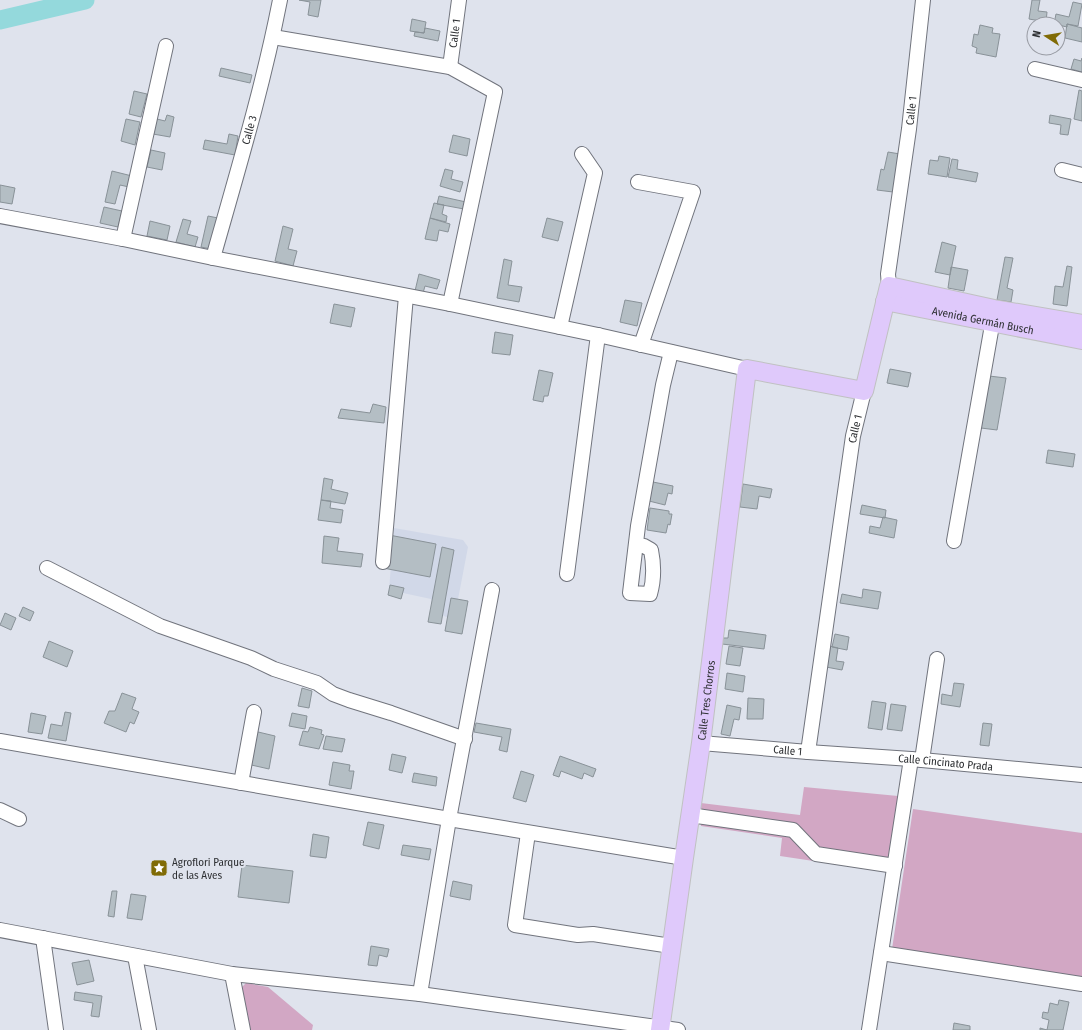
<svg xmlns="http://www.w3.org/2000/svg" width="1082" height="1030" font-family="'Fira Sans Condensed',sans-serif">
<rect width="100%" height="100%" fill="#dfe3ed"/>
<path fill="#d1d8e8" d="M394 528 463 540 468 547 454 620 439 614 431 599 389 590Z"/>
<path fill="#d2a7c4" d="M804 787 898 796 887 872 780 856 782 838 701 826V803L800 815Z
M913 809 1082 833V977L892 949Z
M246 983 268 987 313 1025 312 1030H249L241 988Z"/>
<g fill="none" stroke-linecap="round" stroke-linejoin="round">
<path stroke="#94d9dc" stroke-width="19" d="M0 20 85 0"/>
</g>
<path fill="#b4bec4" stroke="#899298" d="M299 0H321L318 17 308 15 310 2Z
M1032 0H1040L1038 11 1047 12 1046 22 1029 19Z
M1073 2 1082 4 1078 26 1067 24V27L1054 24 1056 14 1069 17Z
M412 19 426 22 424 33 410 31Z
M1067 24 1082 28V42L1065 38Z
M980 25 993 28 992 33 1000 34 996 57 976 53 977 48 972 46 974 34 978 35Z
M425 28 440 31 438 41 414 36 415 32 424 33Z
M1082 58V72L1071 69 1074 59 1081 61Z
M221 68 252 75 250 83 219 76Z
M1079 90 1082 91V121L1074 119Z
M134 91 147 94 141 117 129 114Z
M167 115 174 117 170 137 153 134 157 119 165 121Z
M1050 115 1071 119 1068 135 1060 134 1061 125 1049 123Z
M126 119 140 122 135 145 121 141Z
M229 134 238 136 235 155 203 149 205 140 227 144Z
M453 135 470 139 467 156 449 152Z
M151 150 165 153 162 170 147 167Z
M888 152 900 154 893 192 877 190 881 169 884 170Z
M939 156 950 158 947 177 928 174 930 160 938 161Z
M952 159 958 160 957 169 978 173 976 182 948 177Z
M445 169 453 171 451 179 463 182 460 192 440 186Z
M112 171 132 176 129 187 120 185 115 204 105 202Z
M0 185 15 188 12 204 0 202Z
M439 196 466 202 464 209 437 204Z
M434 203 444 205 442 214 447 216 446 222 430 218Z
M104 207 122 211 118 227 100 223Z
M208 216 218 218 211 249 201 247Z
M430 218 450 224 448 232 439 230 437 241 425 239Z
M547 218 563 222 558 241 542 237Z
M183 219 191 221 187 234 198 237 195 247 176 242Z
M150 221 170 226 167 240 147 236Z
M283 226 293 229 288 249 297 251 293 266 275 261Z
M942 242 956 246 950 275 935 272Z
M1005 257 1013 258 1007 288 1013 290 1011 302 997 300Z
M504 259 512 261 508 285 522 287 519 302 497 298Z
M1067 266 1072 267 1067 306 1053 304 1055 286 1063 287Z
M951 267 968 270 964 291 948 288Z
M419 274 440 280 437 289 425 286 423 293 415 291Z
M625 300 642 303 637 326 620 322Z
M334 304 355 308 351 327 330 323Z
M495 332 513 335 510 355 492 353Z
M890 369 911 373 908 387 887 383Z
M539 370 553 373 548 396H544L543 402 533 400Z
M989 376 1006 378 997 430 981 428Z
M373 404 386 407 384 423 338 418 341 409 370 413Z
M1048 450 1075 454 1073 467 1046 463Z
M324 478 333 480 331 489 348 493 345 504 321 500Z
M653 482 673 486 672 494 668 493 665 505 649 501Z
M743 484 772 489 770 498 759 496 757 509 740 507Z
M321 500 331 501 330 508 343 510 341 523 318 520Z
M862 505 886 510 885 518 860 514Z
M650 508 669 511V514H672L670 525 668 524 666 533 647 530Z
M883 517 897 520 894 538 869 533 870 526 880 528Z
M389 535 436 544 430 577 383 568Z
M324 536 339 538 337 551 363 554 361 567 322 563Z
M442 547 454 550 441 624 428 622Z
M390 585 404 588 401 599 388 595Z
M863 589 881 592 878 609 840 603 842 594 862 598Z
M451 598 468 601 462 634 445 631Z
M23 607 34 612 30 621 19 616Z
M5 613 16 618 11 630 0 625Z
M729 630 766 635 764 649 722 644 723 638H728Z
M835 634 849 637 847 650 832 647Z
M49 641 73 651 67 667 43 657Z
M729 646 743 648 740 666 726 664Z
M830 646 838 648 836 661 844 662 842 670 826 667Z
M727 673 745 676 743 692 725 689Z
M954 683 964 684 960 707 941 704 942 694 952 696Z
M302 688 312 691 309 708 298 706Z
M122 693 136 698 132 709 139 712 134 724 130 722 126 732 104 723 109 711H115Z
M748 698 764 699 763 719H747Z
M872 701 886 703 882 730 868 728Z
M891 704 906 706 902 731 887 729Z
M727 705 741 708 739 720 734 719 730 736 721 734Z
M65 712 71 713 66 741 48 738 51 724 62 726Z
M31 713 46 716 42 734 28 732Z
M292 713 307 716 305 729 289 726Z
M476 723 511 729 507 752 499 750 502 737 474 732Z
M983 723 992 724 989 746 980 745Z
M310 727 322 730 321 734 324 735 319 749 299 745 303 731 308 732Z
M254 731 275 736 269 769 247 764Z
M326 736 345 739 342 752 323 749Z
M392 754 406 757 402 773 389 770Z
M560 756 596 769 593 777 584 773 582 779 561 771 559 777 553 775Z
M333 762 350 765 349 771H354L351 789 329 785Z
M521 771 534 775 526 802 513 798Z
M414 773 437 777 436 786 412 782Z
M368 822 384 825 379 849 363 845Z
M313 834 329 837 326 858 310 856Z
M403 845 431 849 429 860 401 855Z
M242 865 293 871 289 903 238 897Z
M453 881 472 885 470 900 450 896Z
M112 891H117L114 917 108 916Z
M131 894 146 896 142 920 127 918Z
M371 946 389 949 387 957 379 955 377 966 368 965Z
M89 960 94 981 77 985 72 963Z
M75 992 102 996 99 1017 91 1016 93 1003 74 1000Z
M1059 1000 1069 1002 1063 1030H1040V1028L1047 1030 1049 1020 1042 1018 1043 1012 1048 1013 1050 1003 1058 1005Z
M954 1023 970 1026V1030H953Z"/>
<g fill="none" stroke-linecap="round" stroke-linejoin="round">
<g stroke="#71747d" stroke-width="16">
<g id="minor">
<path d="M273 37 450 67 495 92 450 304"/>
<path id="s1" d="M450 67 459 0"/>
<path d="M1035 69 1082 80"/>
<path d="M1062 170 1082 175"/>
<path d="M638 182 693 192 641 345"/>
<path d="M0 216 123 239 213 258 450 304 598 335 747 369"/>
<path d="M123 239 166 46"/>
<path id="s2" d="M213 258C237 173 263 87 280 0"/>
<path id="s3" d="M889 286 888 274 909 129 923 0"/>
<path d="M560 327 595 173 582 154"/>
<path d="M954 541 994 314"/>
<path d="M636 544 644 546 651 550C654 565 654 580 650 594L630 593 638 526 663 385 671 352"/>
<path d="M383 562 406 296"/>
<path d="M47 568 160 626 251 658 274 669 317 683 333 694 349 700 391 713 465 739"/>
<path d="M567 574 598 335"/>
<path d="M0 741 449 819 684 858"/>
<path id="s4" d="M701 743 808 752 853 436 864 391"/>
<path id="s5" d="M808 752 911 759 1082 775"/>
<path d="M922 760 937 659"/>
<path d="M241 783 254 712"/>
<path d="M0 810 19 819"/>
<path d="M690 815 793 830 816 854 895 866"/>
<path d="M528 833 515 925 578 935 593 934 671 946"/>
<path d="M0 930 232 974 420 994 678 1030"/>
<path d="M43 938 56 1030"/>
<path d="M881 953 1082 984"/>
<path d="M135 956 149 1030"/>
<path d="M232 974 243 1030"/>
<path d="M420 994 449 819 492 590"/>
<path d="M869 1030 911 759"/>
</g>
</g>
<g stroke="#c0c1c2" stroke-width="20">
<g id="major">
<path id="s6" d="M885 301 1082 340"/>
<path id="s7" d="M660 1030 684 858 701 743 747 369 864 391 889 286 994 309 1082 324"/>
</g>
</g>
<use href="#minor" stroke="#fff" stroke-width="14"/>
<use href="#major" stroke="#dfc9fb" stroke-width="18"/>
</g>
<defs>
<g id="sight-square" transform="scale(0.9)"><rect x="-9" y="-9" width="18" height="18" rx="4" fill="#806b05" stroke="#dfe3ed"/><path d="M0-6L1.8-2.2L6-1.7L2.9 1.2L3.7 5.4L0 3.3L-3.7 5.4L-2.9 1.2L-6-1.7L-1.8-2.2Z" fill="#fff"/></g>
</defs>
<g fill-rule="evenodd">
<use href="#sight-square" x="159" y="868"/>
</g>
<g text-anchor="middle" stroke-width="4" stroke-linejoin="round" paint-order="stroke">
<g font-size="11" fill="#2e3033" stroke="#dfe3ed">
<text dy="4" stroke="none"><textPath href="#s1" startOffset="34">Calle 1</textPath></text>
<text dy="4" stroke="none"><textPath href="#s3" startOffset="177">Calle 1</textPath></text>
<text dy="4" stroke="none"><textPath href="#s2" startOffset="133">Calle 3</textPath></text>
<text dy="4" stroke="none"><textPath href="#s6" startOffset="100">Avenida Germán Busch</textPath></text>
<text dy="4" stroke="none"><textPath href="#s4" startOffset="434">Calle 1</textPath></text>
<text dy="4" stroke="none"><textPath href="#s7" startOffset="333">Calle Tres Chorros</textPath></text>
<text dy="4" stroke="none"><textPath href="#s4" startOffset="87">Calle 1</textPath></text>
<text dy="4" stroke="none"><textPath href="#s5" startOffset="138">Calle Cincinato Prada</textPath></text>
</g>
<g font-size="11" fill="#2e3033" stroke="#dfe3ed" text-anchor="start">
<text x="172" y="866">Agroflori Parque<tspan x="172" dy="13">de las Aves</tspan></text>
</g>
</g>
<g transform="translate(1046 36) rotate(282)"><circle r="19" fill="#dfe3ed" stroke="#989ba3"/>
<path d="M0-3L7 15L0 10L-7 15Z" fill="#806b05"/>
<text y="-6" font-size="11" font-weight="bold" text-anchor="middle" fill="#2e3033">N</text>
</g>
</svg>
